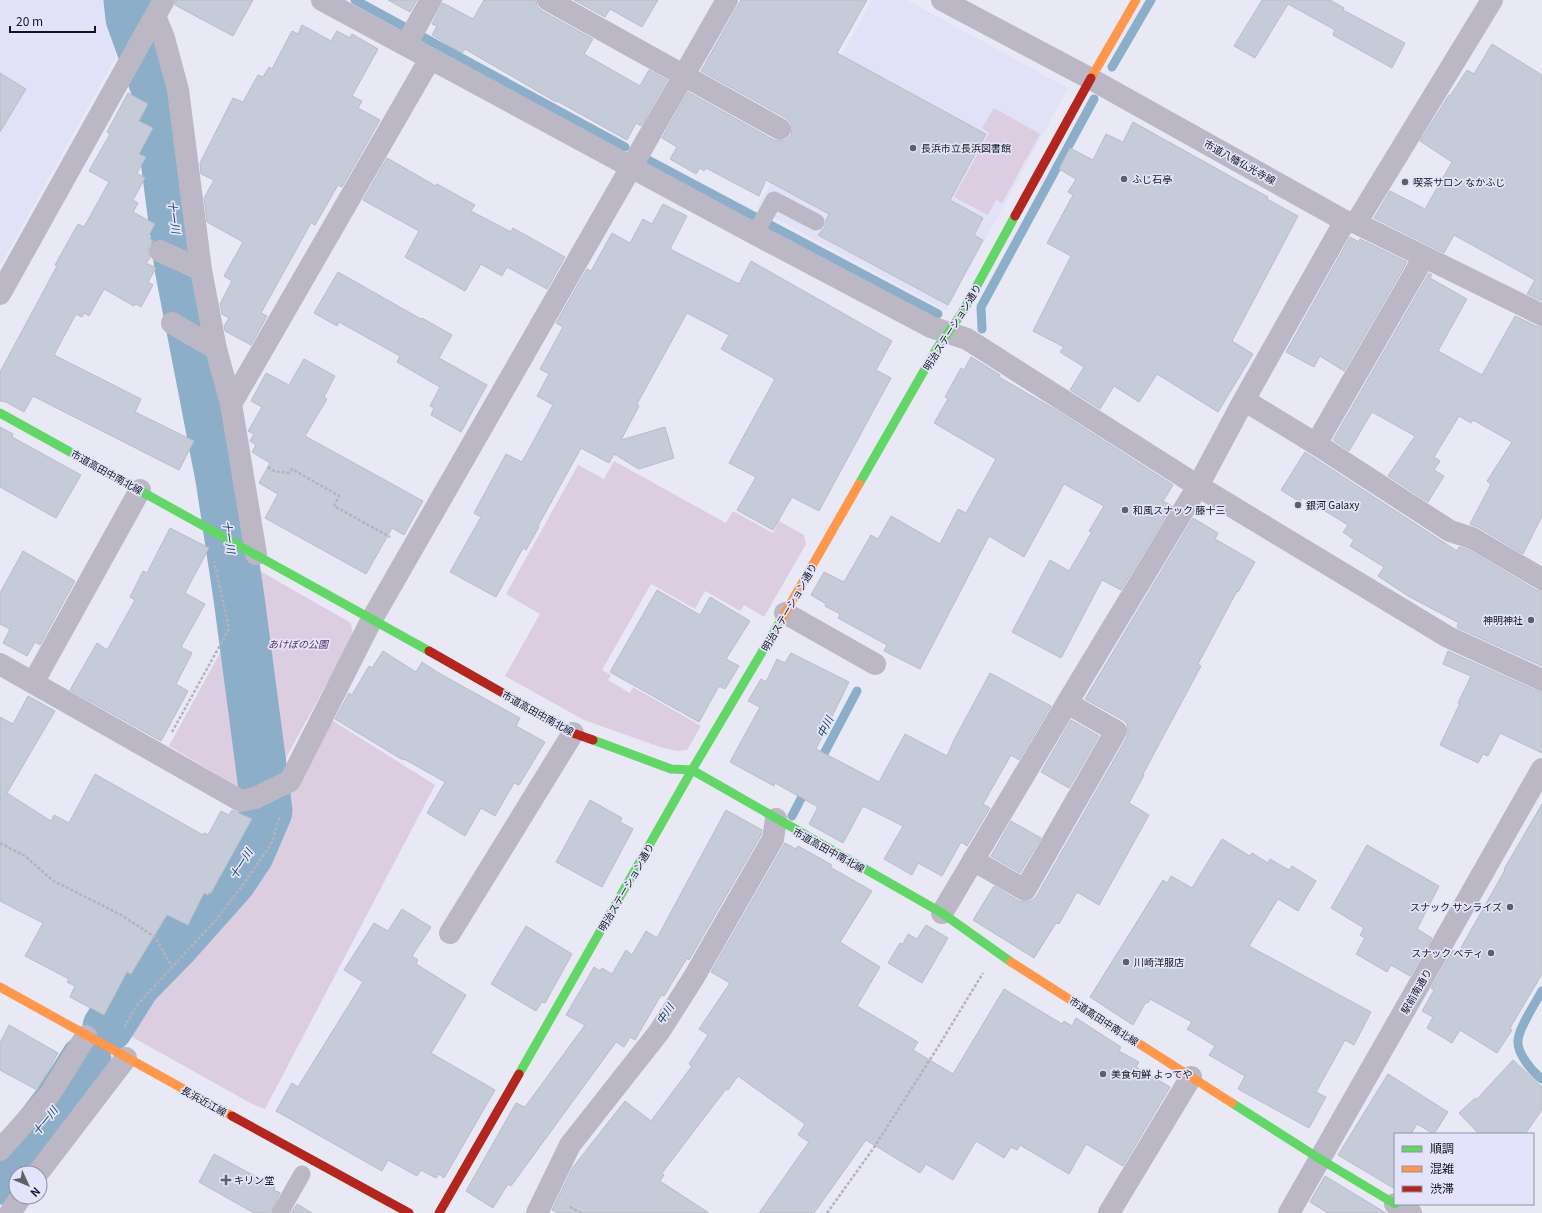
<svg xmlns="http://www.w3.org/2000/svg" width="1542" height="1213" font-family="Georgia,'Noto Sans JP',serif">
<rect width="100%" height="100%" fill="#e9e9f5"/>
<path fill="#e1e2f8" d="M0 0H110L116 57 0 266Z
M872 0H907L1068 88 946 311 757 208Z"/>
<path fill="#dccde1" d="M994 108 1040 134 1002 203 996 200 988 215 954 197 989 133 982 128Z
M614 461 726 523 733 511 773 533 779 521 804 535 806 544 764 617 744 605 740 611 705 591 695 609 651 584 602 670 611 675 608 680 630 693 633 687 701 726 687 750 678 751 660 747 584 720 505 676 540 614 506 594 578 465 604 479Z
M241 560 351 623 353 636 277 774 272 776Z
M233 629 256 784 242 789 169 746Z
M330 719 435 785 265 1109 252 1104 127 1034 142 1007 225 918 255 877 277 843 291 790Z"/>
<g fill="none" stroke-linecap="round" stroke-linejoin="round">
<path stroke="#8caec8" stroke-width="9" d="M355 0 625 147
M1112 67 1151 0
M648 160 938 314
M982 329 981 307 1094 99
M819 763 857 691
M792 816 807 787
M1542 991C1536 1002 1518 1029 1518 1041 1517 1053 1532 1072 1542 1079"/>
<path stroke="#8caec8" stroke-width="51" d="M108 1027 135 984 174 944 231 880 249 853 267 811 239 598 221 479 180 268 157 90 131 18 129 0
M0 1179 60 1101 86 1060"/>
</g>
<path fill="#c5cbd9" stroke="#babcc5" d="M176 0H253L233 36 175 5Z
M388 0H417L410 12Z
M484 0H536L537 6 542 11 593 39 584 54 640 86 649 70 667 80 641 126 636 123 627 140 557 101 556 102 465 49 462 53 432 35 437 26 432 24 443 3 473 19Z
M574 0H658L642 27 610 9 605 17Z
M741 0H867L837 53 986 134 950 200 983 218 974 235 983 240 948 305 818 235 825 227 826 220 829 214 766 180 759 196 706 168 704 171 700 168 696 174 670 159 677 147 662 138 688 92 774 140 781 141 786 140 791 135 792 128 791 123 786 118 701 71Z
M1262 0H1330L1344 8 1343 10 1405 43 1392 68 1333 35 1335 30 1288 4 1255 58 1234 46Z
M302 25 331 41 337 31 350 38 352 34 378 49 352 96 362 101 358 108 380 120 342 187 338 185 315 225 311 223 261 313 267 316 251 345 225 331 224 326 229 318 222 314 220 304 232 281 224 276 243 242 207 222 204 198 214 180 201 174 200 163 233 98 243 102 258 75 263 77 269 67 272 69 292 31 298 34Z
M1492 44 1542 75V301L1527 294 1535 280 1454 235 1444 253 1374 218 1390 191 1425 209 1452 162 1420 141 1449 95 1450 96 1467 70 1474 74Z
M0 73 26 89 0 132Z
M128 93 148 104 139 121 153 128 139 154 146 157 137 173 145 178 133 200 138 203 133 212 155 224 148 237 153 241 149 246 148 252 150 258 146 263 156 268 148 282 153 285 141 307 136 304 134 306 104 289 89 316 84 313 82 317 76 314 54 355 141 399 135 412 194 441 179 470 33 396 24 412 6 402 0 401V372L57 266 55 265 78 224 84 227 109 182 89 171 110 134 107 132Z
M1133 122 1246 185 1268 197 1267 199 1298 216 1232 341 1253 354 1218 412 1157 374 1139 402 1114 386 1100 409 1070 390 1084 367 1060 352 1064 347 1033 331 1071 256 1047 243 1073 195 1068 192 1076 179 1059 169 1070 148 1093 160 1106 134 1123 142Z
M387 158 436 186 437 184 475 205 471 211 511 232 513 228 565 257 547 289 507 267 502 276 481 264 465 291 405 257 419 231 363 200Z
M663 204 687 216 670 249 739 284 751 261 892 341 876 370 891 378 819 511 792 497 773 530 737 510 756 477 729 463 775 379 721 349 729 335 687 313 637 404 639 406 621 440 665 427 674 458 639 469 614 454 609 463 581 448 538 526 539 527 526 550 523 548 496 597 450 572 481 517 474 513 506 454 522 462 553 405 537 396 549 374 540 369 563 327 556 323 587 269 591 271 612 233 630 243 643 219 652 224Z
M1350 237 1359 242 1360 239 1407 262 1344 371 1320 356 1314 367 1286 352Z
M338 272 421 319 422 318 452 335 439 358 487 385 461 432 431 415 434 408 430 406 440 387 397 362 400 356 339 322 337 326 314 313Z
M1429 273 1432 275 1430 278 1467 299 1438 351 1482 375 1515 316 1536 326 1542 327V516L1523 554 1478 527 1470 524 1491 484 1487 481 1512 442 1473 420 1471 423 1459 416 1434 457 1440 461 1434 470 1444 476 1428 502 1388 476 1415 436 1372 412 1349 451 1333 440Z
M971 357 1000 375 999 377 1056 410 1173 485 1163 501 1172 506 1121 590 1102 580 1061 658 1012 632 1050 560 1069 571 1092 532 1089 531 1104 506 1064 484 1024 557 989 536 920 669 884 651 887 645 838 618 840 614 825 606 826 604 811 595 824 572 844 582 871 535 878 539 891 516 940 544 958 509 966 513 996 459 934 423 948 399 945 397 961 368 964 370Z
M304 359 335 376 324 397 327 399 305 436 423 501 404 535 392 528 366 574 265 518 278 494 259 483 270 463 252 452 256 445 250 441 254 434 248 431 262 407 251 401 266 373 289 385Z
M0 427 13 434 12 437 81 475 56 518 0 487Z
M1305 452 1457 551 1459 547 1467 549 1536 590 1542 591V666L1458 628 1457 626 1459 623 1408 596 1378 576 1384 567 1350 546 1354 540 1343 532 1348 525 1302 497 1300 502 1281 490Z
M1193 518 1218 533 1215 539 1255 562 1238 592 1237 591 1198 664 1201 666 1143 774 1144 775 1129 803 1149 815 1099 905 1077 892 1059 924 1056 923 1034 958 973 920 994 886 1019 901 1025 902 1031 901 1036 897 1127 737 1128 731 1127 724 1123 720 1085 699Z
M170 528 209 548 185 593 205 604 181 647 192 653 176 684 188 691 161 741 70 690 97 643 107 650 135 600 130 597 143 571 147 573Z
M23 551 75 581 40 645 35 642 27 656 3 643 10 629 0 624V593Z
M657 590 700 615 710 597 750 621 726 659 739 666 725 689 719 686 699 722 610 672Z
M383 651 416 672 422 662 437 672 500 707 520 718 516 726 545 742 519 785 514 783 495 816 481 808 465 836 427 813 445 782 404 759 403 760 335 719 349 693 352 695 369 666 372 668Z
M1448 651 1537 691 1542 692V753L1500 733 1488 756 1483 754 1478 763 1440 745 1460 703H1458L1471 676 1443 664Z
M791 653 849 682 816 749 879 782 905 734 947 756 954 740 990 673 1051 706 1019 760 1011 755 983 804 990 808 967 846 961 842 942 876 918 863 912 875 884 859 903 826 863 806 843 843 809 824 818 807 775 783 774 786 730 762 760 707 748 701 761 679 766 682 777 659 785 663Z
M28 696 55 711 7 793 51 821 54 815 69 823 95 774 203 835 204 833 208 835 221 811 229 815 232 810 252 819 211 893H209L208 895 204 893 188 925 167 915 131 974 127 972 104 1015 70 997 75 986 67 982 69 979 25 956 43 923 0 901V717L13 724Z
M1071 720 1099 736 1069 788 1041 772Z
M590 800 622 818 620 822 633 829 602 887 556 862Z
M1542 804V974L1510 1028 1512 1030 1497 1053 1460 1030 1452 1043 1427 1028 1433 1017 1422 1011 1434 990 1431 988 1453 950 1458 953 1505 870 1504 869Z
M726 810 762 830 761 835 689 960 687 958 664 996 661 995 635 1040 630 1037 624 1047 616 1042 511 1186 508 1184 493 1208 466 1191 516 1103 525 1107 585 1025 566 1015 594 967 600 971 602 968 612 974 626 950 632 955 646 931 657 938Z
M1011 821 1041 838 1020 873 991 856Z
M1222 839 1250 856 1252 853 1268 863 1270 859 1289 870 1292 866 1316 881 1298 911 1278 899 1249 946 1371 1012 1354 1045 1345 1040 1316 1092 1326 1097 1309 1128 1238 1089 1245 1076 1209 1055 1215 1046 1187 1029 1192 1022 1150 999 1148 1003 1146 1002 1133 1025 1090 997 1163 880 1167 883 1171 876 1192 888Z
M785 843 796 849 798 846 832 865 830 867 872 891 840 942 880 967 857 1006 918 1042 913 1050 953 1074 1004 989 1062 1024 1064 1021 1072 1026 1076 1018 1121 1047 1119 1051 1139 1062 1136 1067 1170 1087 1123 1166 1086 1144 1069 1174 1020 1145 1017 1150 1011 1147 1004 1158 976 1141 953 1180 926 1164 920 1173 866 1140 814 1213H759L809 1142 798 1135 805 1124 738 1076 728 1090 726 1089 662 1173 664 1175 660 1181 709 1213H558L552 1210 573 1167 625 1101 651 1121 692 1066 689 1064 708 1035 699 1029 730 983 711 972Z
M1367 845 1439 886 1417 929 1432 938 1410 976 1391 965 1387 972 1356 954 1365 938 1360 935 1364 928 1331 908Z
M402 909 431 927 412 956 418 960 416 964 466 995 431 1053 495 1090 444 1178 439 1174 436 1178 421 1170 417 1176 388 1160 382 1171 276 1111 292 1083 298 1087 363 982 344 970 374 923 388 931Z
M926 925 948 938 922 983 888 963 900 943 903 944 908 934 917 939Z
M526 926 572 954 545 1003 542 1002 536 1011 491 984Z
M9 1025 58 1053 37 1090 0 1070V1043Z
M1513 1060 1542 1087V1110L1525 1134H1479L1459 1113 1475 1098 1476 1100Z
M1388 1074 1448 1112 1434 1134 1417 1124 1411 1134H1395V1189L1338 1155Z
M214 1154 275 1187 274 1190 280 1193 270 1213H254L199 1182Z
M1325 1176 1386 1213H1328L1310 1202Z
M297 1204 312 1213H291Z"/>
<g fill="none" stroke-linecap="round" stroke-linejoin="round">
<path stroke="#b5b2bd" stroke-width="2.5" stroke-dasharray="3 2" stroke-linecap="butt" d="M268 467 274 471 289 473 292 469 339 496 334 506 390 537
M172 732 229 629 214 561
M0 843 25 856 52 880 121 915 155 937 172 967
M124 1027 138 1004 216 920 243 885 271 844 280 816
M570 1207 582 1213
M827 1213 873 1149 938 1047 983 973"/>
<path stroke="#bcb7c5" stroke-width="17" d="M755 234 774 200 816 222
M280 1213 302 1174"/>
<path stroke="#bcb7c5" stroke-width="22" d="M322 0 755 234 931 327 967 339 1198 486 1448 637 1542 680
M548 0 780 129
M942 0 1091 79 1345 221 1356 223 1542 315
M155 16 164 38 178 90 201 270 216 349 231 404 256 554
M406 45 431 0
M1356 223 1492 0
M160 251 201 270
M0 294 164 0
M172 323 216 349
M1244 400 1316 444 1450 531 1472 538 1542 579
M231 404 430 59
M1316 444 1424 257
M785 613 875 664
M0 664 241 801 255 798 290 781 372 619 727 0
M33 683 140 490
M973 860 1025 890 1116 731 1067 703
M942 913 1067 703 1198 486 1244 400 1345 221
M450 933 573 733
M0 1150 50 1094 86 1036
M38 1173 126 1058
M1395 1204 1411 1213
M10 1213 21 1197
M537 1213 570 1145 659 1032 694 977 773 839 776 819
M1109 1213 1191 1077
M1289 1213 1542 769"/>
<path stroke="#63d668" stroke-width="9" d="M0 413 429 651
M859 484 937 348 962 313 1015 216
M593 740 671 769 692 770 942 913 1011 962
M519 1074 692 770 781 620
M1232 1103 1320 1159 1395 1204"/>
<path stroke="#ff974d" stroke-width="9" d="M1091 78 1136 0
M781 620 859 484
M1011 962 1232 1103
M0 987 232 1116"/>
<path stroke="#b3261e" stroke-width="9" d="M1015 216 1091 78
M429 651 573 733 593 740
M232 1116 409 1213
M439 1213 519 1074"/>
</g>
<g fill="#5f5f68" stroke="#e3e4fb" stroke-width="1.5">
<circle cx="913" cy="148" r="4"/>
<circle cx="1124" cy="179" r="4"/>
<circle cx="1405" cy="182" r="4"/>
<circle cx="1298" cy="505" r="4"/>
<circle cx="1125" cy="510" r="4"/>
<circle cx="1531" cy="620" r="4"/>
<circle cx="1510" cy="907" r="4"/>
<circle cx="1491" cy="953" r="4"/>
<circle cx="1126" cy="962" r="4"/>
<circle cx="1103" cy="1074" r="4"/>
<path d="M224 1174h4v4h4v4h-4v4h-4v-4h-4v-4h4z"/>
</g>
<g text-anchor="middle" stroke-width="3.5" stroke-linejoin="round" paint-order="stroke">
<g font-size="10" fill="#14151c" stroke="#e3e4fb" text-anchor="start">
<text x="921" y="152">長浜市立長浜図書館</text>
<text x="1132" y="183">ふじ石亭</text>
<text x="1413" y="186">喫茶サロン なかふじ</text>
<text x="1306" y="509">銀河 Galaxy</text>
<text x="1133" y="514">和風スナック 藤十三</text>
<text x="1523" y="624" text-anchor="end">神明神社</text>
<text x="1502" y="911" text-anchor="end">スナック サンライズ</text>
<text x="1483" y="957" text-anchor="end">スナック べティ</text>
<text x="1134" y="966">川崎洋服店</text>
<text x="1111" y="1078">美食旬鮮 よってや</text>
<text x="234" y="1184">キリン堂</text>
</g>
<g font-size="10" fill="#14151c" stroke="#e3e4fb">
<text transform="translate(1240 162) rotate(29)" y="4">市道八幡仏光寺線</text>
<text transform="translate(952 327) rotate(-58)" y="4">明治ステーション通り</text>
<text transform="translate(107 472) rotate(29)" y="4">市道高田中南北線</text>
<text transform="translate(789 607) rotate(-60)" y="4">明治ステーション通り</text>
<text transform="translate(538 713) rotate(29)" y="4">市道高田中南北線</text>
<text transform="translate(829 850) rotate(29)" y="4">市道高田中南北線</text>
<text transform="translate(626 887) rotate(-60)" y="4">明治ステーション通り</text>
<text transform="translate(1416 991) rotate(-60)" y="4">駅前南通り</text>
<text transform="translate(1104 1021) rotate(33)" y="4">市道高田中南北線</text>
<text transform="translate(204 1101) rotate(29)" y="4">長浜近江線</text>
</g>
<g font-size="10" font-style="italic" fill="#5f2f61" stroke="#e3e4fb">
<text x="298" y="648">あけぼの公園</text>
</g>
<g font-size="11" font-style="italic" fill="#123a52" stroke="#e3e4fb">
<text transform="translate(174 217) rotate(83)" y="4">十一川</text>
<text transform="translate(229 537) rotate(82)" y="4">十一川</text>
<text transform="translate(825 727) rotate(-63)" y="4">中川</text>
<text transform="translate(241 864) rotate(-58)" y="4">十一川</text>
<text transform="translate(665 1014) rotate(-56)" y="4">中川</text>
<text transform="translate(45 1121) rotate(-52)" y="4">十一川</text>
</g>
</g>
<rect x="1394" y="1133" width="140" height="72" fill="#e3e4fb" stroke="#9091a2"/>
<rect x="1402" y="1146" width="20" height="6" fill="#63d668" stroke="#9091a2"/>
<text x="1430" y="1153" font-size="12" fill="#14151c">順調</text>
<rect x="1402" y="1166" width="20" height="6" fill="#ff974d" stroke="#9091a2"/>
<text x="1430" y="1173" font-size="12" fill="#14151c">混雑</text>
<rect x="1402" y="1186" width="20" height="6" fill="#b3261e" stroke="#9091a2"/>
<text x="1430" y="1193" font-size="12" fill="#14151c">渋滞</text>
<g transform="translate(28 1185) rotate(134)"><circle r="19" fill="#e3e4fb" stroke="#9091a2"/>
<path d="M0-3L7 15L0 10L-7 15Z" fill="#5f5f68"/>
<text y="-6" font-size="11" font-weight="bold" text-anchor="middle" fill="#14151c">N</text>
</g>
<path d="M10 26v6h85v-6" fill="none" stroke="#14151c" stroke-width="2"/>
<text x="16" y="26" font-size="12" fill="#14151c" stroke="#e3e4fb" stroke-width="3" paint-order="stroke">20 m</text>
</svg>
